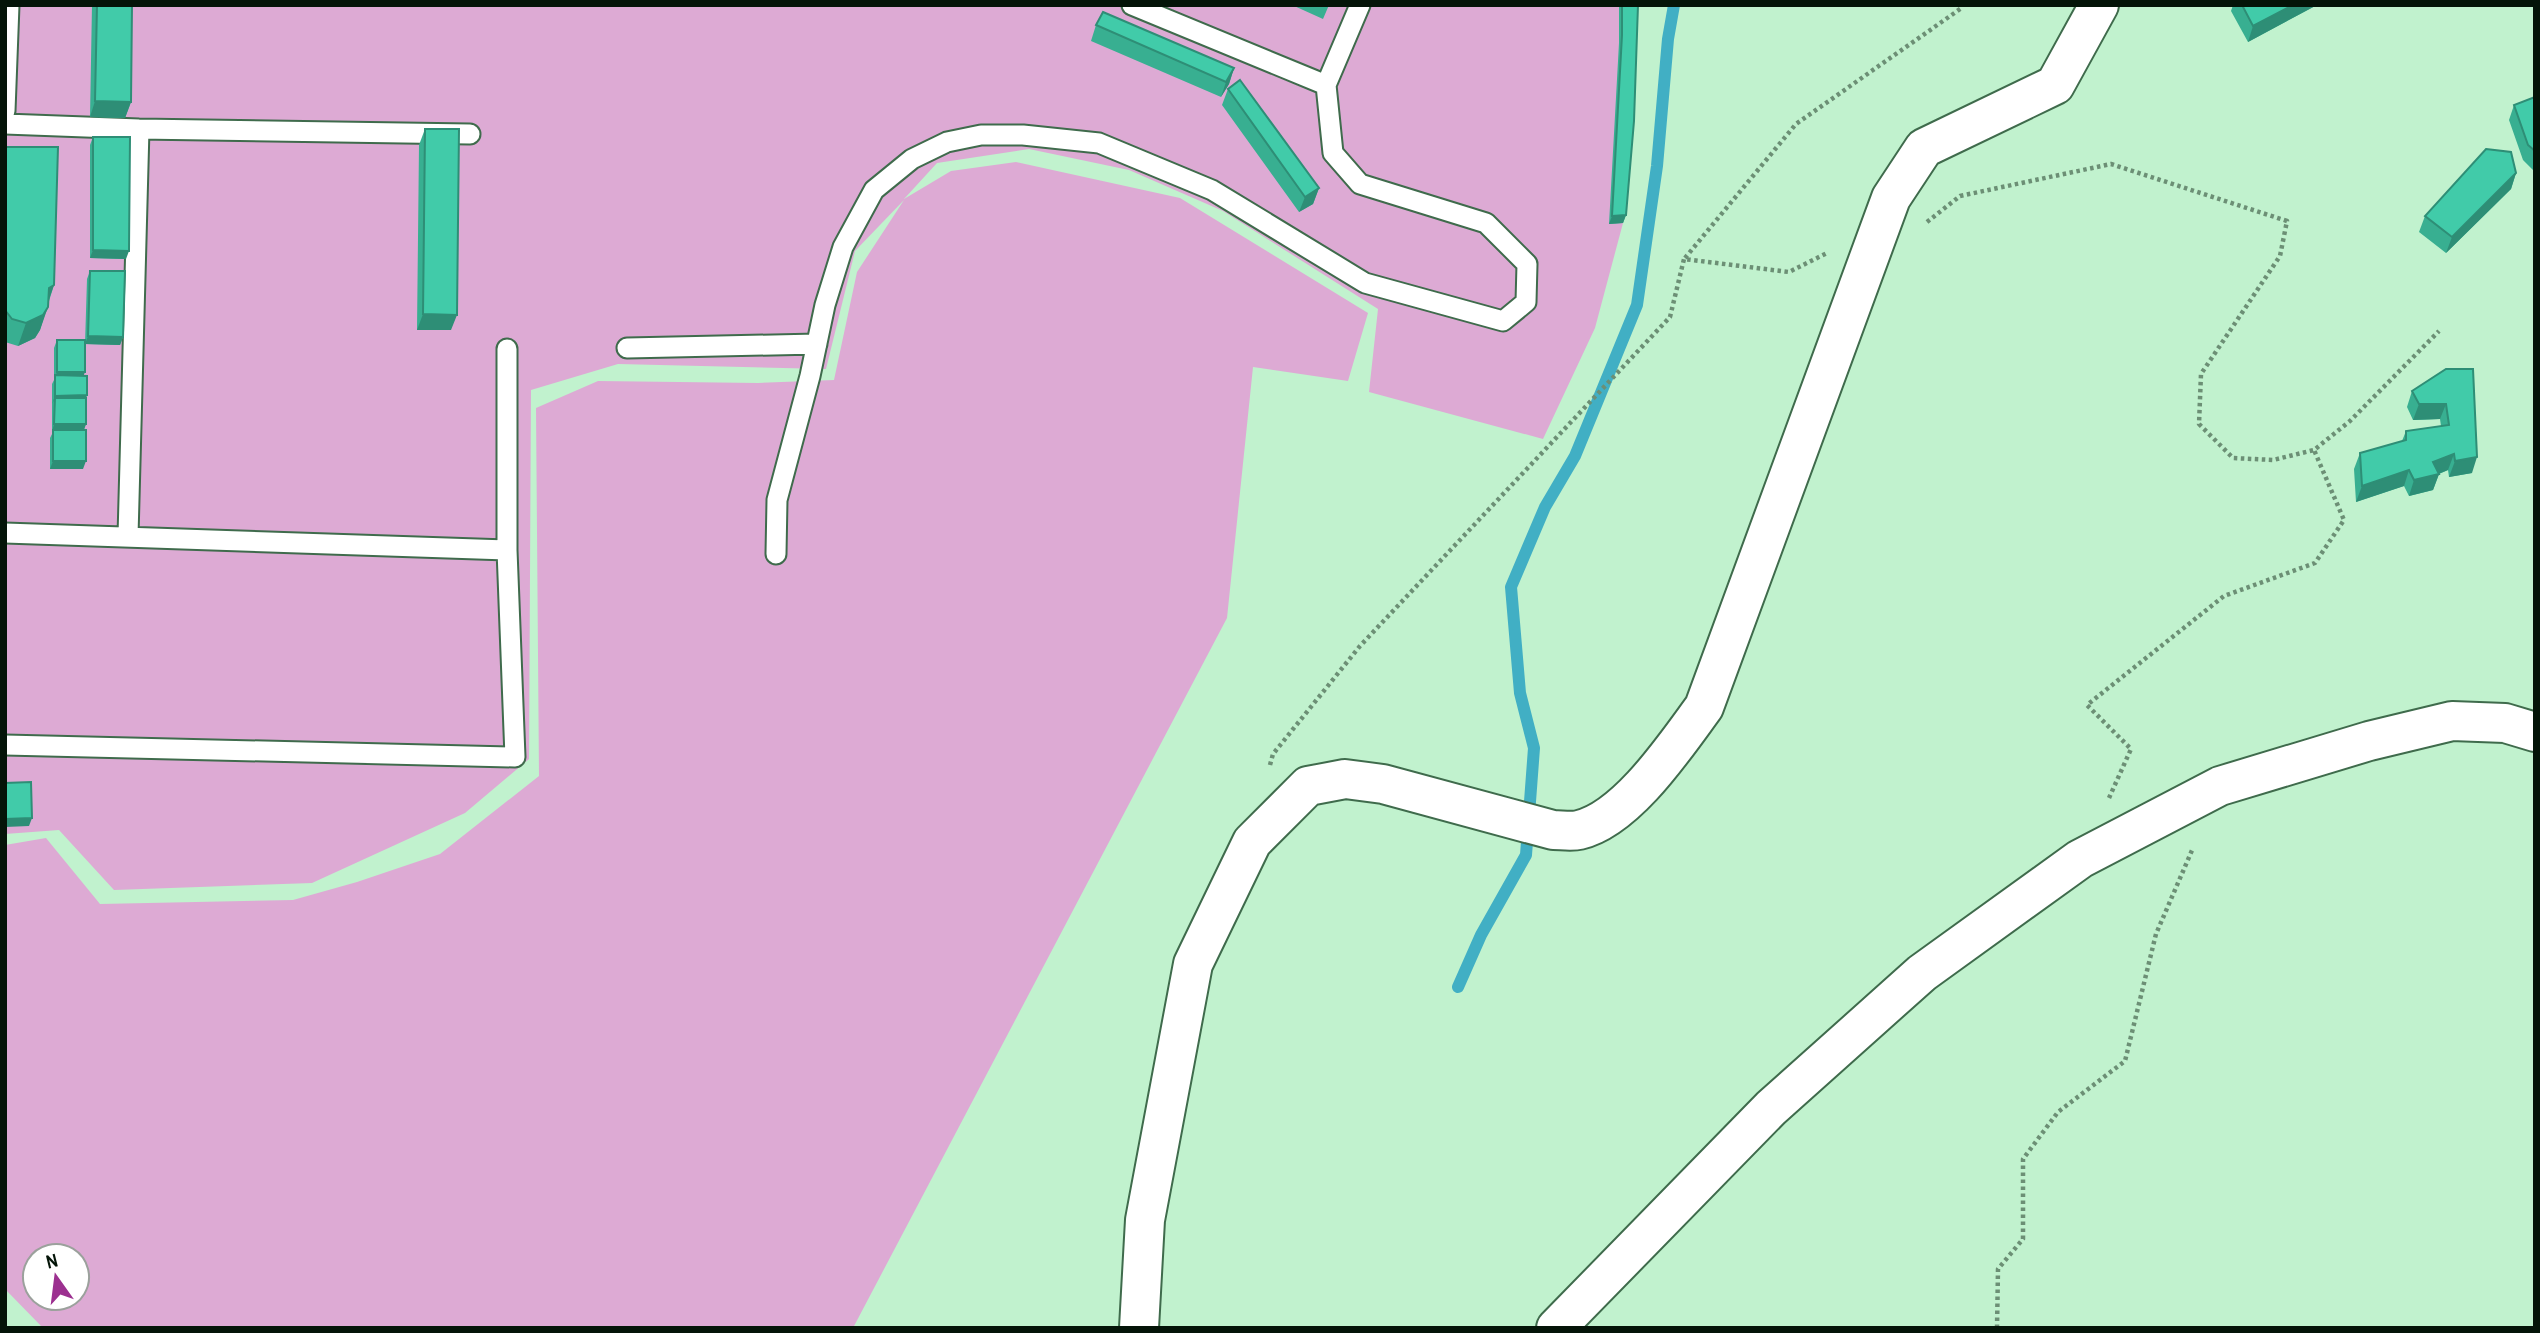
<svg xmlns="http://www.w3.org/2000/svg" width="2540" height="1333" font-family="'Archivo Narrow',sans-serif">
<rect width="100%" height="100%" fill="#c1f2ce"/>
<path fill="#ddaad4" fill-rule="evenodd" d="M5 5H1635L1623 223 1595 328 1543 439 1369 392 1378 309 1223 211 1129 170 1029 149 937 163 904 199 951 171 1016 162 1180 198 1368 313 1348 381 1253 367 1227 618 853 1328H43L5 1289V845L46 838 100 904 293 900 357 882 440 854 539 776 536 408 598 381 758 383 834 380 857 272 904 200 855 251 826 369 618 364 531 390 529 759 465 813 312 883 114 890 59 830 5 834ZM35 1256H77V1298H35Z"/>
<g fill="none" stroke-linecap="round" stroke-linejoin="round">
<path stroke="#41afc4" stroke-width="12" d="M1458 987 1481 935 1526 855 1534 748 1520 693 1511 587 1545 507 1575 456 1637 305 1657 166 1668 39 1674 5"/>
<g stroke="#3f6b4c" stroke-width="23">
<path id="lane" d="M1132 5 1326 85
M5 111 9 5
M5 124 139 129 470 134
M627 348 817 344
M5 533 507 550
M128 536 139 129
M776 554 777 500 810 376 825 305 843 247 874 190 912 159 947 142 981 135H1023L1099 143 1212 190 1365 283 1503 321 1526 302 1527 264 1486 223 1360 184 1333 153 1326 85 1360 5
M5 745 515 757 507 550V349"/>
</g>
<g stroke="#3f6b4c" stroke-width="42">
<path id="secondary" d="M1139 1328 1145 1220 1193 964 1252 842 1308 786 1345 779 1383 784 1553 830C1561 830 1571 832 1579 830 1627 819 1676 745 1704 707L1891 198 1924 148 2055 85 2099 5
M1556 1328 1771 1108 1922 973 2080 859 2220 786 2369 741 2452 721 2505 723 2535 732"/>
</g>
<path stroke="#6c8f75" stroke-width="4.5" stroke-dasharray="3.5 3.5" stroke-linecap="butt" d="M1927 222 1960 196 2111 164 2287 221 2280 256 2201 374 2199 424 2233 458 2273 460 2314 450 2350 421 2439 331
M1685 258 1796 124 1963 7
M1270 765 1273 754 1360 646 1670 317 1684 259 1789 272 1827 253
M2109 798 2131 749 2087 705 2224 596 2315 563 2344 520 2314 450
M1997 1328 1998 1269 2023 1239V1159L2058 1112 2125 1061 2156 934 2193 848"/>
<use href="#lane" stroke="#fff" stroke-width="19"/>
<use href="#secondary" stroke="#fff" stroke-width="38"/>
</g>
<path fill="#38af91" d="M92 5H132L131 102 125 118 90 117Z
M1292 5H1329L1323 19Z
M1619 5H1638L1626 215 1623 223 1609 224 1619 43Z
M2233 5H2317L2248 42 2231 11Z
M1096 25 1234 68 1229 84 1221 97 1091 41Z
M1228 89 1319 188 1313 204 1299 212 1222 105Z
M2535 97V172L2523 160 2509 120 2514 105Z
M425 129 451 330H417L419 145Z
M93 137 126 259 90 258V145Z
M5 147 54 285 40 330 35 338 18 346 5 342Z
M2516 173 2511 189 2446 253 2419 232 2425 216Z
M90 271 123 337 120 345 85 344 87 279Z
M57 340 83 376 87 395 86 398V424L84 430 83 469H50V438L53 432H52V384L54 380V348Z
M2446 369 2472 473 2449 477 2448 470 2439 474 2433 490 2409 496 2404 486 2356 502 2354 469 2360 453 2402 441 2406 431 2441 426 2440 419 2413 420 2407 407 2412 391Z"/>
<path fill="#2e8e76" d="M2293 5H2317L2248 42 2253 26Z
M1234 68 1229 84 1221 97 1226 82Z
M95 101 131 102 125 118 90 117Z
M2516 173 2511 189 2446 253 2452 237Z
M1319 188 1313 204 1299 212 1305 197Z
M1626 215 1623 223 1609 224 1612 216Z
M93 250 129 251 126 259 90 258Z
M54 285 46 308 49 288Z
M48 307 40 330 35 338 18 346 26 323Z
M423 314 457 315 451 330H417Z
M88 336 123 337 120 345 85 344Z
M57 372H85L82 380 55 375 54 380Z
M87 395 84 403 55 398 52 404 55 396Z
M2419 404H2446L2440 419 2413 420Z
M54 424H86L83 432H52Z
M2454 454 2448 470 2433 476 2439 474 2433 490 2409 496 2414 480 2433 462Z
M2477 457 2472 473 2449 477 2455 461Z
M53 461H86L83 469H50Z
M2409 470 2404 486 2356 502 2362 486Z
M32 818 29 826 5 827V819Z"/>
<path fill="#41cba9" stroke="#2e8e76" stroke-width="2" d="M97 5H132L131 102 95 101Z
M1622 5H1638L1634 121 1626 215 1612 216 1622 35Z
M2242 5H2293L2253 26Z
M1103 12 1234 68 1226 82 1096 25Z
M1240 80 1319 188 1305 197 1228 89Z
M2535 97V151L2528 145 2514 105Z
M425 129H459L457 315 423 314Z
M93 137H130L129 251 93 250Z
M5 147H58L54 285 49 288 48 307 43 315 26 323 12 319 5 310Z
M2486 149 2511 152 2516 173 2452 237 2425 216Z
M90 271H125L123 337 88 336Z
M57 340H85V372H57Z
M2446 369H2473L2477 457 2455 461 2454 454 2433 462 2439 474 2414 480 2409 470 2362 486 2360 453 2406 440V431L2449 425 2446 404H2419L2412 391Z
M55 375 87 376V395L55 396Z
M55 398H86V424H54Z
M53 430H86V461H53Z
M31 782 32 818 5 819V783Z"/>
<rect width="2540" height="1333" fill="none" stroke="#041408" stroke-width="14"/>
<g transform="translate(56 1277) rotate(346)"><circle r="33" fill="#ffffff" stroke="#9ba19c" stroke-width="2"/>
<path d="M0-5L12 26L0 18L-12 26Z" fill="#9c3090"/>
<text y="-10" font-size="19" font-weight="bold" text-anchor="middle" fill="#041408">N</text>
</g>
</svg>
